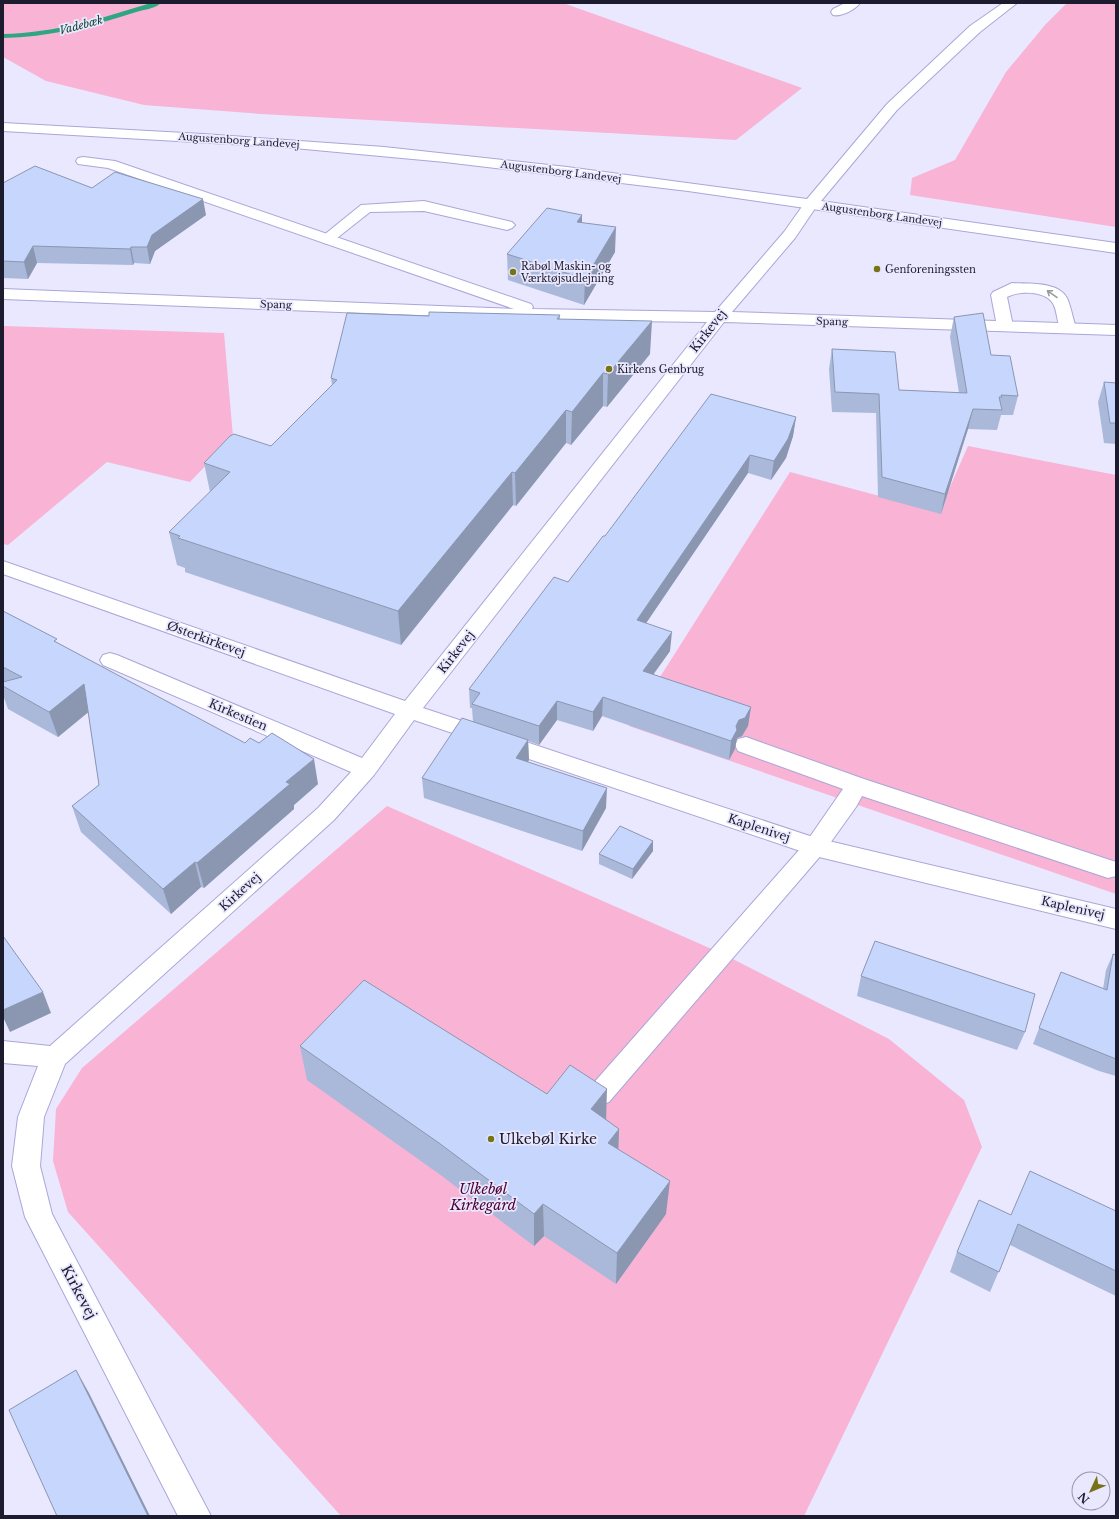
<svg xmlns="http://www.w3.org/2000/svg" width="1119" height="1519" font-family="'Libre Baskerville',serif">
<rect width="100%" height="100%" fill="#e9e8fe"/>
<path fill="#f8b3d5" d="M3 3H563L802 88 736 140 261 114 144 105 46 81 3 57Z
M1067 3 1116 4V227L910 195 912 178 955 160 1006 72 1045 25Z
M3 326 224 333 233 437 190 482 107 462 8 545 3 544Z
M968 446 1116 475V894L629 726 790 472 939 512Z
M387 806 723 954 889 1039 964 1100 982 1147 804 1516H341L68 1212 53 1161 56 1109 82 1068Z"/>
<g fill="none" stroke-linecap="round" stroke-linejoin="round">
<path fill="#2ea682" fill-rule="evenodd" d="M151 3H161C155 9 141 10 133 13 90 27 48 37 3 38V34C55 33 102 18 151 3Z"/>
<g stroke="#aaa6d8" stroke-width="2">
<path id="lane" d="M845 3H860C855 10 841 17 833 15L831 12 833 9Z
M424 201 512 222 515 225 512 228 507 230 424 211 370 212 332 242 327 244 322 242 319 239 361 205Z
M1012 283C1028 284 1058 281 1067 298 1071 307 1073 319 1076 328L1074 332 1068 333 1062 332C1056 323 1058 310 1052 302 1043 290 1018 291 1007 297L1013 326 1011 330 1005 331 999 330 997 326 991 295 993 292Z
M746 737 864 779 1116 862V876L1108 878 862 796 856 807 823 853 609 1102 600 1105 591 1102 587 1094 591 1086 807 841 843 789 738 751 735 745 738 739Z"/>
</g>
<g stroke="#aaa6d8" stroke-width="2">
<path id="street" d="M83 157 115 161 531 304 533 307 532 309 715 312 784 232 806 201 811 200 816 201 818 204 795 238 732 312 1116 325V335L724 322 423 708 816 838 1116 909V929L815 856 414 720 374 775 334 820 65 1064 44 1117 40 1166 52 1214 211 1516H178L25 1217 12 1166 18 1117 38 1066 3 1063V1041L50 1046 318 808 351 772 103 665 100 660 103 655 110 653 117 655 362 758 395 714 3 574V561L405 701 707 322 549 320 3 299V289L514 309 108 168 78 164 76 161 78 158Z"/>
</g>
<g stroke="#aaa6d8" stroke-width="2">
<path id="secondary" d="M1003 3H1017L980 32 897 110 821 201 1116 243V253L688 191 445 162 283 147 3 131V123L203 134 384 147 567 167 807 199 887 104 970 26Z"/>
</g>
<use href="#lane" fill="#fff" fill-rule="evenodd"/>
<use href="#street" fill="#fff" fill-rule="evenodd"/>
<use href="#secondary" fill="#fff" fill-rule="evenodd"/>
</g>
<path fill="#aab8da" d="M3 183 92 188 206 215 155 251 150 264 134 263 133 265 37 263 28 279 3 278Z
M582 215V223L615 252 584 305 508 280 507 254Z
M560 315V319L650 354 607 407 603 406 571 445 566 443 516 506 513 505 401 645 185 572V568L177 565 169 532 210 492 204 463 271 446 332 385 331 378 429 316Z
M954 317 991 355 1018 396 1013 415H1001L997 430 968 429 941 514 878 497 876 413 832 412 829 369 832 349 899 390 959 393 950 337Z
M1104 382 1116 383V444L1104 443 1098 402Z
M796 417 793 436 786 458 771 480 748 473 646 623 670 651 653 675 751 707 748 726 742 736 737 738 735 749 729 760 602 716 593 731 557 720 539 745 528 741 529 760 528 762 606 808 582 851 424 798 422 778 473 722 472 708H470L469 689 568 582 605 536Z
M3 612 58 643 318 784 294 805V809L204 888 201 887 171 914 81 832 72 806 99 785 88 712 58 737 8 709 3 695Z
M653 851 632 879 599 864V854Z
M1113 954 1116 955V1076L1099 1071 1033 1044 1061 972 1103 989 1106 970Z
M861 976 1025 1032 1017 1050 857 996Z
M300 1046 547 1094 606 1119 619 1129 618 1149 666 1214 616 1284 544 1236 534 1246 442 1176 307 1080Z
M1116 1211V1296L1010 1245 990 1292 950 1272 957 1252 1011 1215Z"/>
<path fill="#8b96b1" d="M203 199 206 215 155 251 150 264 147 247 152 235Z
M582 215V241L577 222Z
M616 227 615 252 584 305 585 279Z
M33 246 37 263 28 279 24 262Z
M131 247 134 263 133 265 130 249Z
M652 321 650 354 607 407 608 374Z
M603 373V406L571 445 572 412Z
M973 409 968 429 941 514 945 494Z
M566 410V443L516 506 515 473Z
M796 417 793 436 786 458 771 480 774 461Z
M750 455 748 473 636 638 637 620Z
M512 472 513 505 401 645 398 611Z
M672 632 670 651 642 690 643 671Z
M84 684 91 710 58 737 49 712Z
M603 697 602 716 593 731V712Z
M557 701V720L539 745V726Z
M751 707 748 726 742 736 737 738 735 749 729 760 731 741 736 726 739 720Z
M528 740 529 760 516 778V758Z
M314 759 318 784 294 805V809L204 888 197 863 286 782Z
M607 788 606 808 582 851 583 831Z
M653 841V851L632 879 633 869Z
M195 862 201 887 171 914 163 889Z
M43 992 51 1013 10 1032 3 1017V1010Z
M607 1089 606 1122 591 1109Z
M619 1129 618 1162 608 1143Z
M670 1181 666 1214 616 1284 617 1253Z
M543 1204 544 1236 534 1246V1214Z
M76 1370 89 1393 150 1516H148Z"/>
<path fill="#c6d6fd" stroke="#8b96b1" d="M35 166 92 188 115 172 203 199 152 235 147 247H131L130 249 33 246 24 262 3 261V183Z
M547 208 582 215 577 222 616 227 585 279 507 254Z
M429 312 560 315 557 319 652 321 608 374 603 373 572 412 566 410 515 473 512 472 398 611 178 538 180 536 169 532 230 472 204 463 230 436 234 434 271 446 337 380 331 378 347 313 429 316Z
M983 313 991 355 1010 356 1018 396 1001 395 1002 397H999L1002 410 973 409 945 494 882 477 879 394 835 392 832 349 895 352 899 390 967 393 954 317Z
M1104 382 1116 383V423H1110Z
M711 394 796 417 788 439 774 461 750 455 637 620 672 632 643 671 751 707 745 718 739 720 736 726 737 730 731 741 603 697 593 712 557 701 539 726 472 704 480 693 469 689 554 577 568 582 603 536H605Z
M3 611 57 639 54 641 245 743 250 738 259 743 272 733 314 759 286 782 290 784 197 863 195 862 163 889 72 806 99 785 84 684 49 712 3 686V682L22 677 3 667Z
M462 718 528 740 516 758 607 788 583 831 422 778Z
M620 826 653 841 633 869 599 854Z
M3 936 43 992 3 1010Z
M875 941 1035 994 1025 1032 861 976Z
M1113 954 1116 955V1059L1106 1055 1039 1028 1061 972 1107 990Z
M364 980 547 1094 570 1065 607 1089 591 1109 619 1129 608 1143 670 1181 617 1253 543 1204 534 1214 439 1143 300 1046Z
M1030 1171 1116 1211V1271L1018 1224 999 1272 957 1252 979 1200 1011 1215Z
M76 1370 148 1516H57L9 1410Z"/>
<defs><path id="oneway-shaft" d="M-6 0H5M1.5-3L5.5 0L1.5 3" fill="none" stroke-width="1.6" stroke-linecap="round" stroke-linejoin="round"/></defs>
<use stroke="#9998a1" href="#oneway-shaft" transform="translate(1052 294) rotate(-145)"/>
<g fill="#767318" stroke="#e9e8fe" stroke-width="1.5">
<circle cx="877" cy="269" r="4"/>
<circle cx="513" cy="272" r="4"/>
<circle cx="609" cy="369" r="4"/>
<circle cx="491" cy="1139" r="4"/>
</g>
<g text-anchor="middle" stroke-width="3.5" stroke-linejoin="round" paint-order="stroke">
<g font-size="10" fill="#1d1b2e" stroke="#e9e8fe">
<text transform="translate(239 140) rotate(4)" y="4">Augustenborg Landevej</text>
<text transform="translate(561 171) rotate(7)" y="4">Augustenborg Landevej</text>
<text transform="translate(882 214) rotate(8)" y="4">Augustenborg Landevej</text>
<text transform="translate(276 304) rotate(2)" y="4">Spang</text>
<text transform="translate(832 321) rotate(2)" y="4">Spang</text>
</g>
<g font-size="10" fill="#1d1b2e" stroke="#e9e8fe" text-anchor="start">
<text x="521" y="270">Rabøl Maskin- og<tspan x="521" dy="12">Værktøjsudlejning</tspan></text>
<text x="885" y="273">Genforeningssten</text>
<text x="617" y="373">Kirkens Genbrug</text>
</g>
<g font-size="11" font-style="italic" fill="#104232" stroke="#e9e8fe">
<text transform="translate(81 25) rotate(-15)" y="4">Vadebæk</text>
</g>
<g font-size="12" fill="#1d1b2e" stroke="#e9e8fe">
<text transform="translate(708 331) rotate(-52)" y="4">Kirkevej</text>
<text transform="translate(206 639) rotate(20)" y="4">Østerkirkevej</text>
<text transform="translate(456 652) rotate(-52)" y="4">Kirkevej</text>
<text transform="translate(238 715) rotate(23)" y="4">Kirkestien</text>
<text transform="translate(759 828) rotate(18)" y="4">Kaplenivej</text>
<text transform="translate(240 892) rotate(-42)" y="4">Kirkevej</text>
<text transform="translate(1073 908) rotate(13)" y="4">Kaplenivej</text>
</g>
<g font-size="14" fill="#1d1b2e" stroke="#e9e8fe" text-anchor="start">
<text x="499" y="1144">Ulkebøl Kirke</text>
</g>
<g font-size="14" font-style="italic" fill="#4e0033" stroke="#e9e8fe">
<text x="483" y="1194">Ulkebøl<tspan x="483" dy="16">Kirkegård</tspan></text>
</g>
<g font-size="14" fill="#1d1b2e" stroke="#e9e8fe">
<text transform="translate(79 1292) rotate(62)" y="5">Kirkevej</text>
</g>
</g>
<rect width="1119" height="1519" fill="none" stroke="#1d1b2e" stroke-width="8"/>
<g transform="translate(1091 1491) rotate(226)"><circle r="19" fill="#e9e8fe" stroke="#9796ab"/>
<path d="M0-3L7 15L0 10L-7 15Z" fill="#767318"/>
<text y="-6" font-size="11" font-weight="bold" text-anchor="middle" fill="#1d1b2e">N</text>
</g>
</svg>
